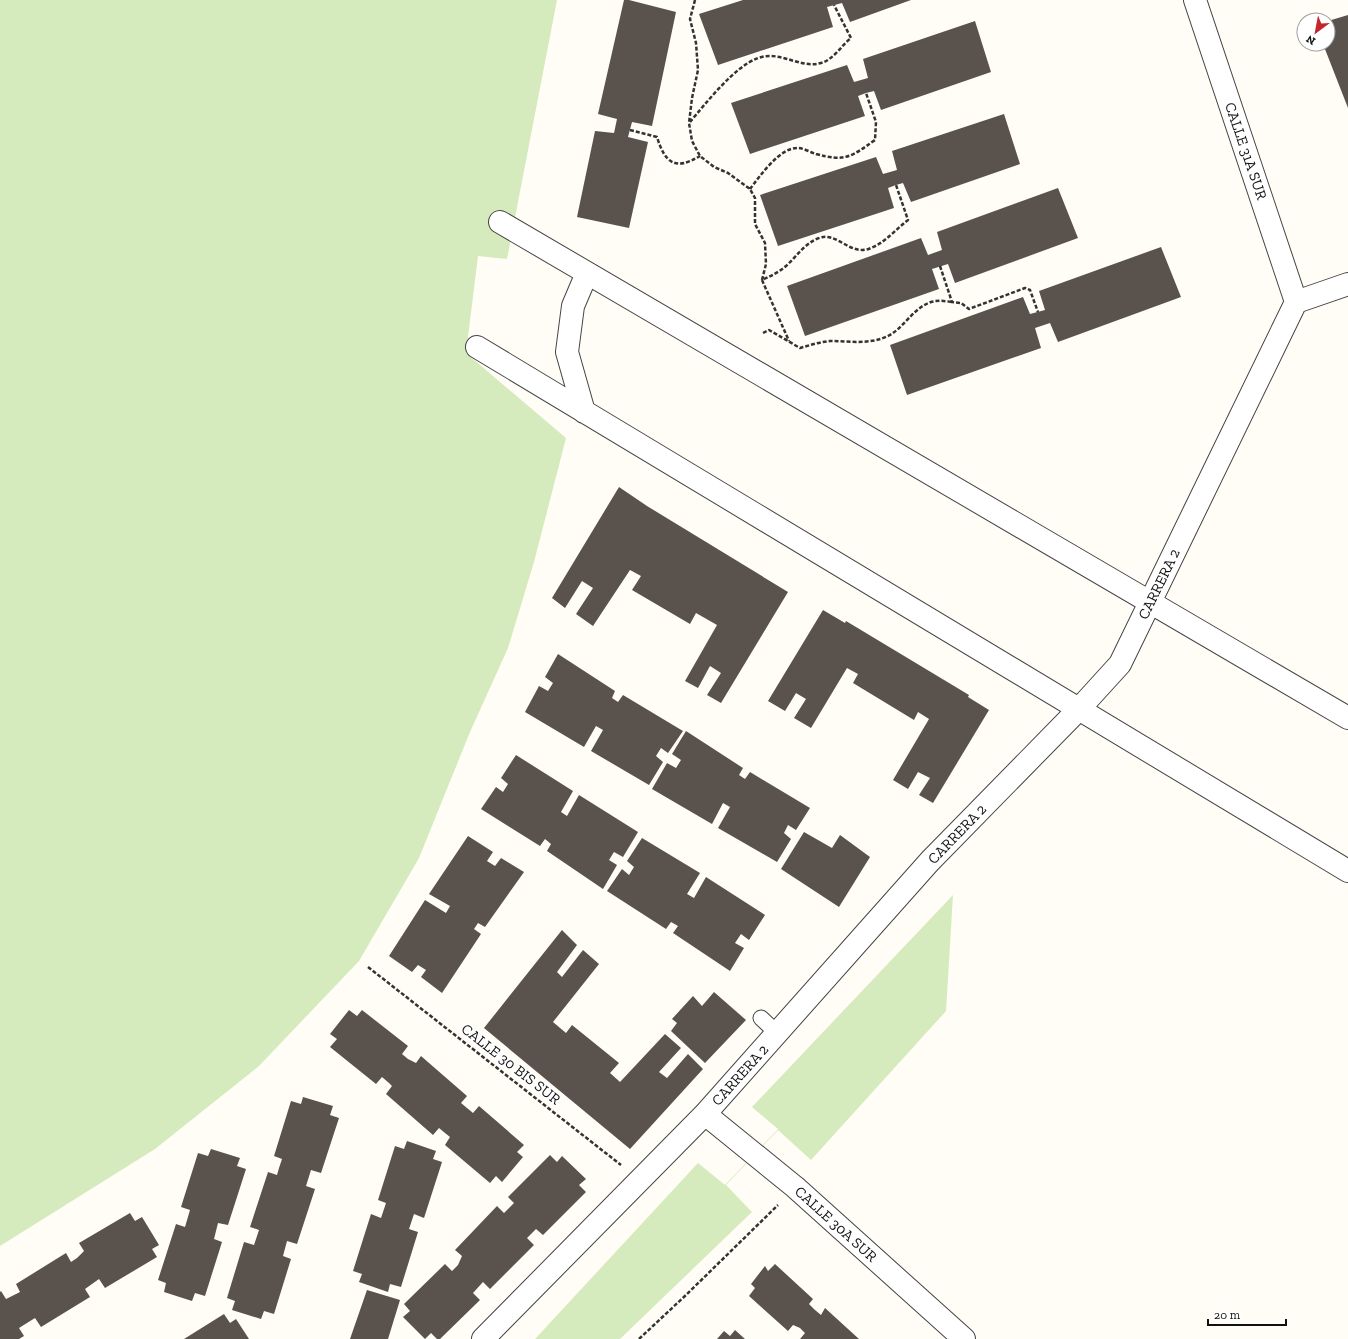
<svg xmlns="http://www.w3.org/2000/svg" width="1348" height="1339" font-family="'Zilla Slab',serif">
<rect width="100%" height="100%" fill="#fffdf5"/>
<path fill="#d5ebbd" d="M0 0H557L507 259 478 256 466 353 566 438 534 562 508 648 470 732 419 858 359 961 259 1066 155 1149 0 1246Z
M953 895 946 1011 811 1160 778 1130 726 1185 752 1212 620 1339H535L698 1163 725 1185 778 1129 752 1107Z"/>
<path fill="#5a524d" d="M624 0H629L676 12 652 126 632 122 628 137 648 142 629 228 577 217 595 131 614 133 617 119 598 114Z
M743 0H911L850 22 842 3 827 7 833 27 718 65 699 14Z
M1348 15V108L1323 44H1328V21Z
M975 21 991 72 881 110 874 91 866 93 858 96 865 116 750 154 731 103 847 65 854 82 868 78 863 59Z
M1004 114 1020 164 911 202 903 183 896 185 888 188 894 208 778 246 760 195 876 157 883 174 897 170 892 151Z
M1058 188 1078 238 955 283 948 264 932 269 939 289 805 336 787 286 921 238 928 255 942 250 937 232Z
M1161 247 1181 297 1058 342 1050 323 1035 328 1041 348 907 395 890 345 1023 297 1030 314 1045 310 1039 291Z
M619 487 647 506 788 592 721 703 707 695 721 673 710 666 698 688 685 681 717 625 696 613 690 624 632 590 641 576 630 570 593 626 576 614 593 588 582 581 565 608 552 598Z
M823 610 845 623 846 621 969 695 968 697 989 710 933 803 919 795 930 778 918 772 908 789 893 780 929 719 918 712 914 720 853 683 858 674 847 668 811 728 794 718 806 699 796 693 785 711 768 701Z
M558 654 615 691 612 698 618 702 623 695 683 731 668 753 661 748 656 756 663 762 649 785 591 751 603 730 596 726 584 747 525 712 539 686 548 691 553 683 545 677Z
M686 731 743 768 739 775 745 779 750 772 810 808 796 830 788 825 784 833 791 839 777 862 718 828 730 807 723 803 712 824 652 789 667 763 676 768 681 760 672 754Z
M516 755 573 791 561 812 567 816 579 795 638 832 623 857 614 852 609 860 617 865 603 889 547 851 551 844 545 839 540 846 481 809 496 787 503 792 508 784 501 778Z
M804 832 832 848 840 835 870 857 839 907 781 869Z
M468 836 493 852 487 861 495 866 501 858 524 872 485 927 478 923 474 929 481 934 442 993 421 977 426 970 418 965 412 972 389 956 425 900 446 913 450 906 429 894Z
M642 838 700 873 687 894 694 898 706 877 765 915 749 940 741 934 735 943 744 948 730 971 673 933 678 926 671 922 666 929 607 891 622 869 629 875 634 867 627 861Z
M562 930 577 945 557 972 562 977 583 950 599 964 553 1022 566 1033 572 1025 619 1063 610 1073 620 1082 665 1034 681 1048 659 1072 667 1078 688 1054 703 1069 630 1149 484 1028Z
M714 992 746 1020 705 1063 671 1031 677 1023 672 1019 693 996 702 1006Z
M349 1010 357 1016 362 1010 408 1046 402 1054 408 1059 416 1063 421 1056 467 1096 461 1103 473 1113 479 1106 524 1145 517 1152 523 1157 502 1182 496 1176 490 1183 445 1145 450 1137 445 1133 439 1128 433 1135 386 1094 392 1086 389 1083 382 1077 376 1084 330 1047 337 1039 330 1034Z
M303 1097 333 1106 330 1115 339 1118 321 1173 311 1170 306 1186 315 1189 297 1244 287 1241 283 1256 291 1259 274 1314 264 1311 261 1319 232 1310 235 1301 227 1298 244 1242 254 1245 259 1230 250 1227 268 1172 277 1175 279 1168 282 1159 274 1156 291 1101 301 1104Z
M407 1141 436 1151 433 1159 442 1162 424 1218 414 1214 409 1229 418 1232 401 1287 390 1284 388 1292 359 1282 362 1274 353 1271 371 1214 381 1218 386 1203 378 1200 395 1146 404 1149Z
M211 1149 240 1158 237 1166 246 1169 228 1225 218 1223 214 1239 222 1242 205 1296 195 1293 192 1301 164 1292 166 1283 158 1280 176 1224 185 1227 190 1210 181 1207 198 1153 208 1156Z
M550 1155 557 1162 562 1156 586 1179 579 1185 586 1192 543 1235 536 1229 527 1238 534 1245 490 1289 483 1282 473 1293 480 1300 440 1339H437L431 1333 425 1339 403 1317 410 1311 404 1304 445 1264 452 1271 458 1265 462 1256 455 1250 497 1206 504 1213 514 1203 508 1197Z
M130 1213 135 1221 142 1217 159 1245 152 1249 157 1257 105 1288 99 1279 85 1289 90 1297 41 1327 35 1318 19 1328 24 1336 19 1339H0V1292L1 1291 6 1299 20 1292 16 1284 66 1253 71 1262 77 1258 84 1251 79 1243Z
M775 1264 813 1299 809 1304 815 1310 821 1315 825 1308 859 1339H800L805 1333 800 1328 793 1325 788 1331 749 1296 755 1288 751 1284 765 1266 768 1271Z
M367 1290 400 1300 388 1339H350Z
M224 1314 230 1323 236 1319 249 1339H184Z
M735 1330 745 1339H717L724 1331 730 1336Z"/>
<g fill="none" stroke-linecap="round" stroke-linejoin="round">
<g stroke="#444" stroke-width="17">
<path id="service" d="M761 1018 777 1033"/>
</g>
<g stroke="#444" stroke-width="24">
<path id="minor" d="M1195 0 1296 302
M500 222 1348 718
M477 347 1348 871
M584 412 567 352 573 306 587 273
M705 1114 795 1187 964 1339
M483 1339 705 1114 930 861 1079 709 1120 664 1296 302 1348 284"/>
</g>
<path stroke="#333" stroke-width="2.5" stroke-dasharray="4 2" stroke-linecap="butt" d="M695 0 690 19 696 43 698 70 692 98 689 123 692 141 700 156 714 167 728 173 750 189 755 198V224L765 243 766 264 762 280C771 276 779 272 786 266 797 256 805 243 819 238 837 231 850 257 871 248 886 242 896 229 908 220L896 185
M690 122C706 103 735 66 758 58 781 50 799 69 821 63 833 60 841 46 851 38L834 5
M630 130 657 137C665 163 675 171 700 156
M750 189C760 176 780 147 798 148 803 148 810 152 816 154 845 162 851 157 875 140L876 122 866 93
M940 266 952 302 961 303 969 309 1025 288 1030 290 1038 312
M762 280 789 341
M763 333 769 330 800 348C810 345 820 342 830 341 849 341 869 345 888 336 904 328 913 308 931 302 938 300 945 301 952 302
M368 967 621 1165
M639 1339 686 1295 778 1205"/>
<use href="#service" stroke="#fff" stroke-width="15"/>
<use href="#minor" stroke="#fff" stroke-width="22"/>
</g>
<g text-anchor="middle" stroke-width="4" stroke-linejoin="round" paint-order="stroke">
<g font-size="15" fill="#111" stroke="#fff">
<text transform="translate(1246 151) rotate(71)" y="5">CALLE 31A SUR</text>
<text transform="translate(1159 584) rotate(-64)" y="5">CARRERA 2</text>
<text transform="translate(957 834) rotate(-46)" y="5">CARRERA 2</text>
<text transform="translate(511 1064) rotate(38)" y="5">CALLE 30 BIS SUR</text>
<text transform="translate(740 1075) rotate(-48)" y="5">CARRERA 2</text>
<text transform="translate(836 1224) rotate(42)" y="5">CALLE 30A SUR</text>
</g>
</g>
<g transform="translate(1316 32) rotate(212)"><circle r="19" fill="#ffffff" stroke="#a0a0a0"/>
<path d="M0-3L7 15L0 10L-7 15Z" fill="#c4262e"/>
<text y="-6" font-size="11" font-weight="bold" text-anchor="middle" fill="#111111">N</text>
</g>
<path d="M1208 1319v6h78v-6" fill="none" stroke="#111111" stroke-width="2"/>
<text x="1214" y="1319" font-size="12" fill="#111111" stroke="#ffffff" stroke-width="3" paint-order="stroke">20 m</text>
</svg>
